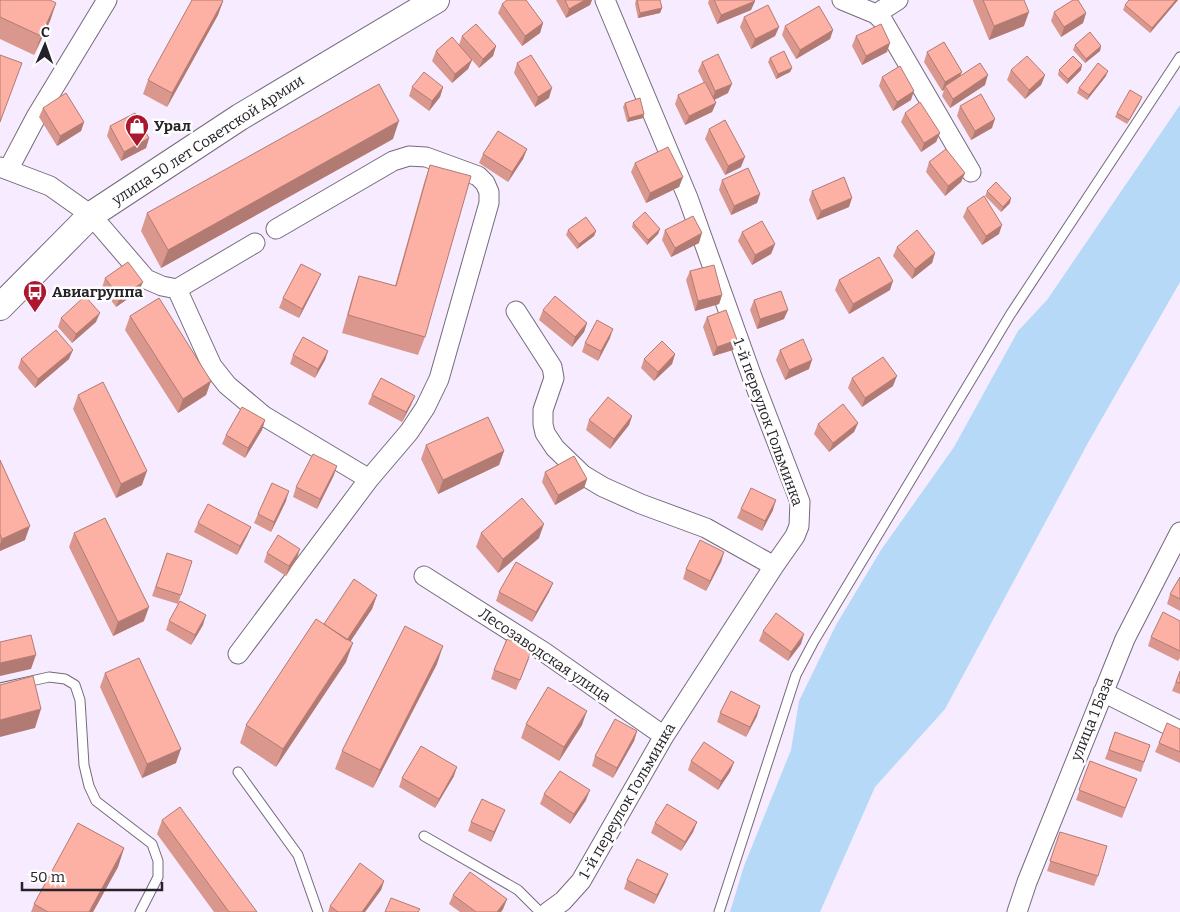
<svg xmlns="http://www.w3.org/2000/svg" width="1180" height="912" font-family="Bitter,serif">
<rect width="100%" height="100%" fill="#f7ecff"/>
<path fill="#b5d9f7" d="M1180 105V282L1089 441 945 709 875 787 820 912H730L744 866 791 750 799 701 836 625 881 550 954 447 1018 331 1047 300Z"/>
<g fill="none" stroke-linecap="round" stroke-linejoin="round">
<g stroke="#756a7b" stroke-width="11">
<path id="service" d="M0 688 49 677 65 679 75 685 80 700 84 765 89 786 96 801 152 844 158 861V877L140 912
M238 772 298 855 318 912
M424 836 518 890 540 912
M719 912 796 675 814 641 1010 315 1180 57"/>
</g>
<g stroke="#756a7b" stroke-width="21">
<path id="minor" d="M842 0 876 14 883 21 971 172
M876 14 898 0
M0 167 50 186 91 215 146 279 162 286 177 289 212 366 227 385 264 416 369 479
M8 170 36 117 107 0
M177 289 255 243
M516 311 552 367 554 378 543 410V424L545 433 555 448 583 475 603 487 641 504 706 528 774 566
M424 576 544 652 664 736
M238 654 369 479 409 432 425 408 439 379 489 203V192L485 183 478 176 426 157 409 156 393 161 276 229
M1103 692 1180 731
M548 912 563 901 581 881 664 736 774 566 795 536 799 526 800 502 752 377 688 198 605 0
M1017 912 1027 882 1125 639 1180 532"/>
</g>
<g stroke="#756a7b" stroke-width="28">
<path id="secondary" d="M0 307 91 215 240 117 436 0"/>
</g>
<use href="#service" stroke="#fff" stroke-width="9"/>
<use href="#minor" stroke="#fff" stroke-width="19"/>
<use href="#secondary" stroke="#fff" stroke-width="26"/>
</g>
<path fill="#da978d" d="M0 0 56 3 50 21 34 55 0 39Z
M556 0H592L590 5 566 18Z
M636 0H660L662 8 660 13 638 18 635 4Z
M709 0H754L755 1 751 10 717 24 708 3Z
M973 0H1024V26L989 40 973 1Z
M1178 0 1150 33 1123 10 1125 5Z
M223 1 218 15 167 107 143 94 148 80Z
M502 4 543 23 540 33 522 46 498 13Z
M1054 12 1086 13 1083 23 1061 37 1051 21Z
M744 17 779 27 775 36 751 49 740 27Z
M785 26 833 30 830 39 796 59 782 35Z
M462 36 496 46 493 56 479 68 472 60 468 69 452 83 432 61 436 51 459 45Z
M856 36 887 52 862 65 852 46Z
M1075 45 1101 46 1100 51 1085 63 1073 50Z
M927 52 960 76 985 85 950 108 942 96 944 90 942 91 924 62Z
M770 58 792 68 790 72 776 79 768 62Z
M702 62 728 93 714 100 716 103 712 112 685 125 675 104 678 95 704 83 698 71Z
M517 63 549 98 535 107 514 73Z
M1011 70 1045 75 1041 85 1025 99 1007 80Z
M1059 70H1081L1067 84 1058 75Z
M1106 76 1087 100 1077 93 1079 88Z
M882 77 911 100 893 111 879 86Z
M412 87H443L440 97 429 111 409 96Z
M1140 102 1127 124 1115 117 1117 113Z
M625 103 644 114 643 118 627 122 623 107Z
M960 106 992 128 971 140 957 116Z
M43 108 84 122 81 131 57 146 39 117Z
M905 113 940 133 936 142 921 152 901 122Z
M110 126 149 138 146 148 121 161 107 136Z
M709 129 741 167 725 175 705 139Z
M393 139 161 268 141 231 147 213Z
M527 149 523 159 508 182 479 163 483 154Z
M929 162 965 173 961 182 945 196 926 172Z
M635 163 683 177 679 187 646 203 631 172Z
M430 165 425 337 418 355 342 333 353 294 359 276 395 286 424 183Z
M722 180 760 194 757 203 731 215 719 190Z
M812 191 849 207 817 220 809 200Z
M987 191 1010 203 1001 212 985 196Z
M967 208 999 234 982 245 963 217Z
M633 223 660 229 658 234 647 245 632 227Z
M568 230 596 231 594 236 577 249 566 235Z
M665 230 699 243 671 257 662 240Z
M742 232 775 244 771 254 752 265 738 241Z
M897 247 935 253 932 263 912 279 893 256Z
M690 271 722 295 719 304 695 311 686 280Z
M105 278 139 291 116 307 102 288Z
M839 280 890 290 849 314 835 290Z
M317 283 299 318 279 308 283 298Z
M754 300 784 319 757 329 750 310Z
M543 310 587 323 584 332 572 347 539 320Z
M130 316 211 381 206 395 178 413 125 330Z
M707 317 737 340 733 350 713 356 703 327Z
M61 318 96 322 72 343 58 327Z
M610 338 598 361 582 352 585 343Z
M780 350 809 369 785 380 776 360Z
M328 351 325 360 315 378 290 364 293 355Z
M675 354 672 364 654 381 641 368 644 359Z
M21 359H69L35 388 18 368Z
M852 378 893 386 862 407 848 388Z
M78 395 142 485 116 498 73 409Z
M372 395 415 396 411 405 402 422 368 404Z
M632 416 629 425 610 449 586 430 589 420Z
M265 420 262 430 245 458 222 444 226 435Z
M858 423 854 432 829 452 814 434 818 424Z
M426 445 504 451 499 465 438 494 421 459Z
M0 460 25 540 0 551Z
M545 472 587 479 584 488 555 505 542 482Z
M334 475 317 509 293 497 296 487Z
M286 501 271 532 254 523 258 514Z
M741 509 773 510 762 531 737 518Z
M198 523 251 527 247 536 237 555 194 532Z
M74 533 144 621 113 636 69 547Z
M481 533 539 538 498 573 476 547Z
M724 552 721 562 706 591 683 579 686 569Z
M167 553 181 595 178 604 152 596Z
M267 553 297 558 286 576 264 562Z
M1180 577V611L1167 604 1170 594Z
M553 583 549 592 532 622 496 601 499 592Z
M377 595 372 609 350 642 346 662 276 767 240 743 246 725 324 624Z
M169 621 203 625 191 645 166 630Z
M1180 621V658L1178 661 1148 646 1151 637Z
M763 631 801 644 788 661 759 641Z
M529 659 516 690 491 679 494 670Z
M437 664 373 788 335 769 342 751Z
M1180 671V694L1172 691Z
M105 673 176 763 142 778 100 687Z
M720 713 757 716 746 737 717 722Z
M526 724 582 725 559 761 521 738Z
M1180 729V763L1155 752 1159 743Z
M637 731 634 741 613 778 592 766 595 756Z
M1115 732 1150 745 1141 772 1105 759Z
M691 761 734 762 730 772 718 790 688 770Z
M1090 761 1137 779 1122 818 1076 800Z
M454 776 435 808 399 787 402 778Z
M544 794 586 800 570 824 540 804Z
M505 810 491 842 468 831 471 822Z
M162 820 257 912H214L157 834Z
M697 822 693 832 681 851 651 833 655 823Z
M1060 832 1098 876 1094 886 1047 871Z
M124 848 118 867 93 912H31L34 904Z
M668 874 664 884 654 904 624 889 627 880Z
M384 881 381 890 365 912H328L330 906Z
M453 895 507 899 503 909 501 912H460L449 904Z"/>
<path fill="#b17b73" d="M585 0H592L590 5 566 18 569 9Z
M1176 0H1178L1150 33 1152 28Z
M223 1 218 15 167 107 172 93Z
M755 1 751 10 717 24 721 15Z
M56 3 50 21 34 55 41 36Z
M662 8 660 13 638 18 640 13Z
M1029 12 1024 26 989 40 994 26Z
M1086 13 1083 23 1061 37 1064 27Z
M543 23 540 33 522 46 525 36Z
M779 27 775 36 751 49 755 39Z
M833 30 830 39 796 59 800 50Z
M890 43 887 52 862 65 866 56Z
M496 46 493 56 479 68 483 59Z
M1101 46 1100 51 1085 63 1086 59Z
M472 60 468 69 452 83 455 74Z
M1082 65 1081 70 1067 84 1068 79Z
M792 68 790 72 776 79 778 74Z
M1108 71 1106 76 1087 100 1089 95Z
M962 72 958 81 945 86 944 90 942 91 945 82Z
M988 75 985 85 950 108 953 99Z
M1045 75 1041 85 1025 99 1029 90Z
M732 84 728 93 712 101 715 91Z
M443 87 440 97 429 111 432 101Z
M552 88 549 98 535 107 538 97Z
M914 91 911 100 893 111 897 102Z
M1142 97 1140 102 1127 124 1129 120Z
M716 103 712 112 685 125 689 116Z
M644 114 643 118 627 122 629 118Z
M995 119 992 128 971 140 975 131Z
M399 121 393 139 161 268 168 250Z
M84 122 81 131 57 146 60 136Z
M940 133 936 142 921 152 924 143Z
M149 138 146 148 121 161 124 152Z
M527 149 523 159 508 182 512 172Z
M745 157 741 167 725 175 728 166Z
M965 173 961 182 945 196 948 186Z
M683 177 679 187 646 203 650 193Z
M760 194 757 203 731 215 734 206Z
M852 198 849 207 817 220 821 211Z
M1011 198 1010 203 1001 212 1003 207Z
M1002 225 999 234 982 245 986 236Z
M660 229 658 234 647 245 648 240Z
M596 231 594 236 577 249 579 244Z
M702 233 699 243 671 257 675 248Z
M775 244 771 254 752 265 755 255Z
M935 253 932 263 912 279 915 269Z
M321 274 317 283 299 318 302 309Z
M893 281 890 290 849 314 853 304Z
M143 282 139 291 116 307 120 298Z
M722 295 719 304 695 311 698 301Z
M788 310 784 319 757 329 760 319Z
M100 313 96 322 72 343 76 334Z
M587 323 584 332 572 347 575 337Z
M613 329 610 338 598 361 601 351Z
M737 340 733 350 713 356 717 347Z
M73 350 69 359 35 388 38 379Z
M328 351 325 360 315 378 318 369Z
M675 354 672 364 654 381 658 372Z
M812 360 809 369 785 380 789 370Z
M897 376 893 386 862 407 865 398Z
M211 381 206 395 178 413 183 399Z
M415 396 411 405 402 422 406 412Z
M632 416 629 425 610 449 614 439Z
M265 420 262 430 245 458 248 448Z
M858 423 854 432 829 452 833 443Z
M504 451 499 465 438 494 443 480Z
M337 466 334 475 317 509 320 499Z
M147 471 142 485 116 498 121 484Z
M587 479 584 488 555 505 558 495Z
M289 491 286 501 271 532 274 522Z
M776 500 773 510 762 531 765 521Z
M544 524 539 538 498 573 503 559Z
M30 526 25 540 0 551V544L2 539Z
M251 527 247 536 237 555 240 546Z
M300 549 297 558 286 576 289 566Z
M724 552 721 562 706 591 710 581Z
M553 583 549 592 532 622 536 612Z
M377 595 372 609 340 657 345 643Z
M149 607 144 621 113 636 118 622Z
M206 615 203 625 191 645 195 635Z
M804 634 801 644 788 661 791 652Z
M353 643 346 662 276 767 283 749Z
M443 646 437 664 373 788 380 770Z
M36 655 31 669 0 676V663Z
M760 706 757 716 746 737 750 727Z
M41 709 35 728 0 737V720Z
M587 711 582 725 559 761 564 747Z
M637 731 634 741 613 778 617 768Z
M181 749 176 763 142 778 147 764Z
M734 762 730 772 718 790 721 781Z
M457 767 454 776 435 808 439 799Z
M590 790 586 800 570 824 574 814Z
M505 810 501 819 491 842 494 832Z
M697 822 693 832 681 851 685 842Z
M124 848 118 867 93 912H89Z
M668 874 664 884 654 904 657 895Z
M384 881 381 890 365 912H362Z
M507 899 503 909 501 912H497Z"/>
<path fill="#fdb0a4" stroke="#b17b73" d="M0 0H50L56 3 41 36 0 17Z
M192 0H222L223 1 172 93 148 80Z
M507 0H526L543 23 525 36 502 4Z
M565 0H585L569 9Z
M637 0H660L662 8 640 13Z
M714 0H754L755 1 721 15Z
M983 0H1024L1029 12 994 26Z
M1073 0H1078L1086 13 1064 27 1054 12Z
M1129 0H1176L1152 28 1125 5Z
M768 5 779 27 755 39 744 17Z
M819 6 833 30 800 50 785 26Z
M476 24 496 46 483 59 462 36Z
M881 24 890 43 866 56 856 36Z
M1090 32 1101 46 1086 59 1075 45Z
M452 37 472 60 455 74 436 51Z
M944 42 962 72 945 82 927 52Z
M784 51 792 68 778 74 770 58Z
M718 54 732 84 715 91 702 62Z
M0 55 22 63 0 122Z
M531 55 552 88 538 97 517 63Z
M1027 56 1045 75 1029 90 1011 70Z
M1073 56 1082 65 1068 79 1059 70Z
M980 63 988 75 953 99 945 86Z
M1098 63 1108 71 1089 95 1079 88Z
M900 66 914 91 897 102 882 77Z
M424 72 443 87 432 101 412 87Z
M705 82 716 103 689 116 678 95Z
M379 84 399 121 168 250 147 213Z
M1130 90 1142 97 1129 120 1117 113Z
M66 93 84 122 60 136 43 108Z
M981 94 995 119 975 131 960 106Z
M640 98 644 114 629 118 625 103Z
M920 102 940 133 924 143 905 113Z
M135 113 149 138 124 152 110 126Z
M725 120 745 157 728 166 709 129Z
M498 131 527 149 512 172 483 154Z
M668 147 683 177 650 193 635 163Z
M946 149 965 173 948 186 929 162Z
M430 165 471 176 425 337 348 315 359 276 396 286Z
M748 168 760 194 734 206 722 180Z
M844 177 852 198 821 211 812 191Z
M996 182 1011 198 1003 207 987 191Z
M984 196 1002 225 986 236 967 208Z
M645 212 660 229 648 240 633 223Z
M693 216 702 233 675 248 665 230Z
M586 217 596 231 579 244 568 230Z
M762 221 775 244 755 255 742 232Z
M917 230 935 253 915 269 897 247Z
M879 257 893 281 853 304 839 280Z
M128 262 143 282 120 298 105 278Z
M301 264 321 274 302 309 283 298Z
M714 265 722 295 698 301 690 271Z
M781 291 788 310 760 319 754 300Z
M85 296 100 313 76 334 61 318Z
M555 296 587 323 575 337 543 310Z
M159 298 211 381 183 399 130 316Z
M726 310 737 340 717 347 707 317Z
M597 320 613 329 601 351 585 343Z
M56 330 73 350 38 379 21 359Z
M303 337 328 351 318 369 293 355Z
M803 339 812 360 789 370 780 350Z
M662 341 675 354 658 372 644 359Z
M883 357 897 376 865 398 852 378Z
M381 378 415 396 406 412 372 395Z
M103 382 147 471 121 484 78 395Z
M608 397 632 416 614 439 589 420Z
M843 404 858 423 833 443 818 424Z
M242 407 265 420 248 448 226 435Z
M488 417 504 451 443 480 426 445Z
M313 454 337 466 320 499 296 487Z
M574 456 587 479 558 495 545 472Z
M0 460 30 526 2 539 0 534Z
M272 483 289 491 274 522 258 514Z
M751 488 776 500 765 521 741 509Z
M522 498 544 524 503 559 481 533Z
M208 504 251 527 240 546 198 523Z
M105 518 149 607 118 622 74 533Z
M278 535 300 549 289 566 267 553Z
M700 540 724 552 710 581 686 569Z
M167 553 192 561 181 595 156 587Z
M516 562 553 583 536 612 499 592Z
M1180 577V599L1170 594Z
M354 579 377 595 347 640 324 624Z
M180 601 206 615 195 635 169 621Z
M1163 612 1180 621V651L1151 637Z
M776 613 804 634 791 652 763 631Z
M316 619 353 643 283 749 246 725Z
M405 626 443 646 380 770 342 751Z
M31 635 36 655 0 663V642Z
M507 639 532 649 520 680 494 670Z
M139 658 181 749 147 764 105 673Z
M1180 671V683L1176 682Z
M33 676 41 709 0 720V685Z
M548 687 587 711 564 747 526 724Z
M731 691 760 706 750 727 720 713Z
M615 719 637 731 617 768 595 756Z
M1167 723 1180 729V752L1159 743Z
M1115 732 1150 745 1144 762 1109 750Z
M704 742 734 762 721 781 691 761Z
M421 746 457 767 439 799 402 778Z
M1090 761 1137 779 1125 808 1079 790Z
M560 771 590 790 574 814 544 794Z
M482 799 505 810 494 832 471 822Z
M667 804 697 822 685 842 655 823Z
M180 807 257 912H229L162 820Z
M78 823 124 848 89 912H48L34 904Z
M1060 832 1107 846 1098 876 1050 861Z
M637 859 668 874 657 895 627 880Z
M360 863 384 881 362 912H338L330 906Z
M470 872 507 899 497 912H476L453 895Z
M391 898 420 909 418 912H385Z"/>
<defs>
<g id="shop-pin" transform="scale(1.25)"><path d="M0 17L-7.5 6A9.5 9.5 0 1 1 7.5 6Z" fill="#ac1730" stroke="#fefefe"/><path d="M-5-2.5h2.3a2.7 3.5 0 0 1 5.4 0H5L5.5 6h-11ZM-1.5-2.5h3a1.5 2.3 0 0 0-3 0Z" fill="#fff"/></g>
<g id="bus-pin" transform="scale(1.25)"><path d="M0 17L-7.5 6A9.5 9.5 0 1 1 7.5 6Z" fill="#ac1730" stroke="#fefefe"/><path d="M-5-6H5V4H4V6H2V4H-2V6H-4V4H-5ZM-3.5-4V0h7V-4ZM-3.5 1.2v1.5H-2V1.2ZM2 1.2v1.5H3.5V1.2Z" fill="#fff"/></g>
</defs>
<g fill-rule="evenodd">
<use href="#shop-pin" x="137" y="126"/>
<use href="#bus-pin" x="35" y="292"/>
</g>
<g text-anchor="middle" stroke-width="5" stroke-linejoin="round" paint-order="stroke">
<g font-size="15" font-weight="bold" fill="#262229" stroke="#fefefe" text-anchor="start">
<text x="154" y="131">Урал</text>
<text x="52" y="297">Авиагруппа</text>
</g>
<g font-size="15" fill="#262229" stroke="#fefefe">
<text transform="translate(208 140) rotate(-33)" y="5">улица 50 лет Советской Армии</text>
<text transform="translate(768 422) rotate(70)" y="5">1-й переулок Гольминка</text>
<text transform="translate(545 655) rotate(34)" y="5">Лесозаводская улица</text>
<text transform="translate(1092 719) rotate(-68)" y="5">улица 1 База</text>
<text transform="translate(627 801) rotate(-60)" y="5">1-й переулок Гольминка</text>
</g>
</g>
<g transform="translate(45 45) rotate(2)" stroke="#fefefe" stroke-width="4" paint-order="stroke">
<path d="M0-4L9 19L0 12L-9 19Z" fill="#262229"/>
<text y="-8" font-size="14" font-weight="bold" text-anchor="middle" fill="#262229">С</text>
</g>
<path d="M22 882v8h140v-8" fill="none" stroke="#262229" stroke-width="2.5"/>
<text x="30" y="882" font-size="15" fill="#262229" stroke="#fefefe" stroke-width="4" paint-order="stroke">50 m</text>
</svg>
